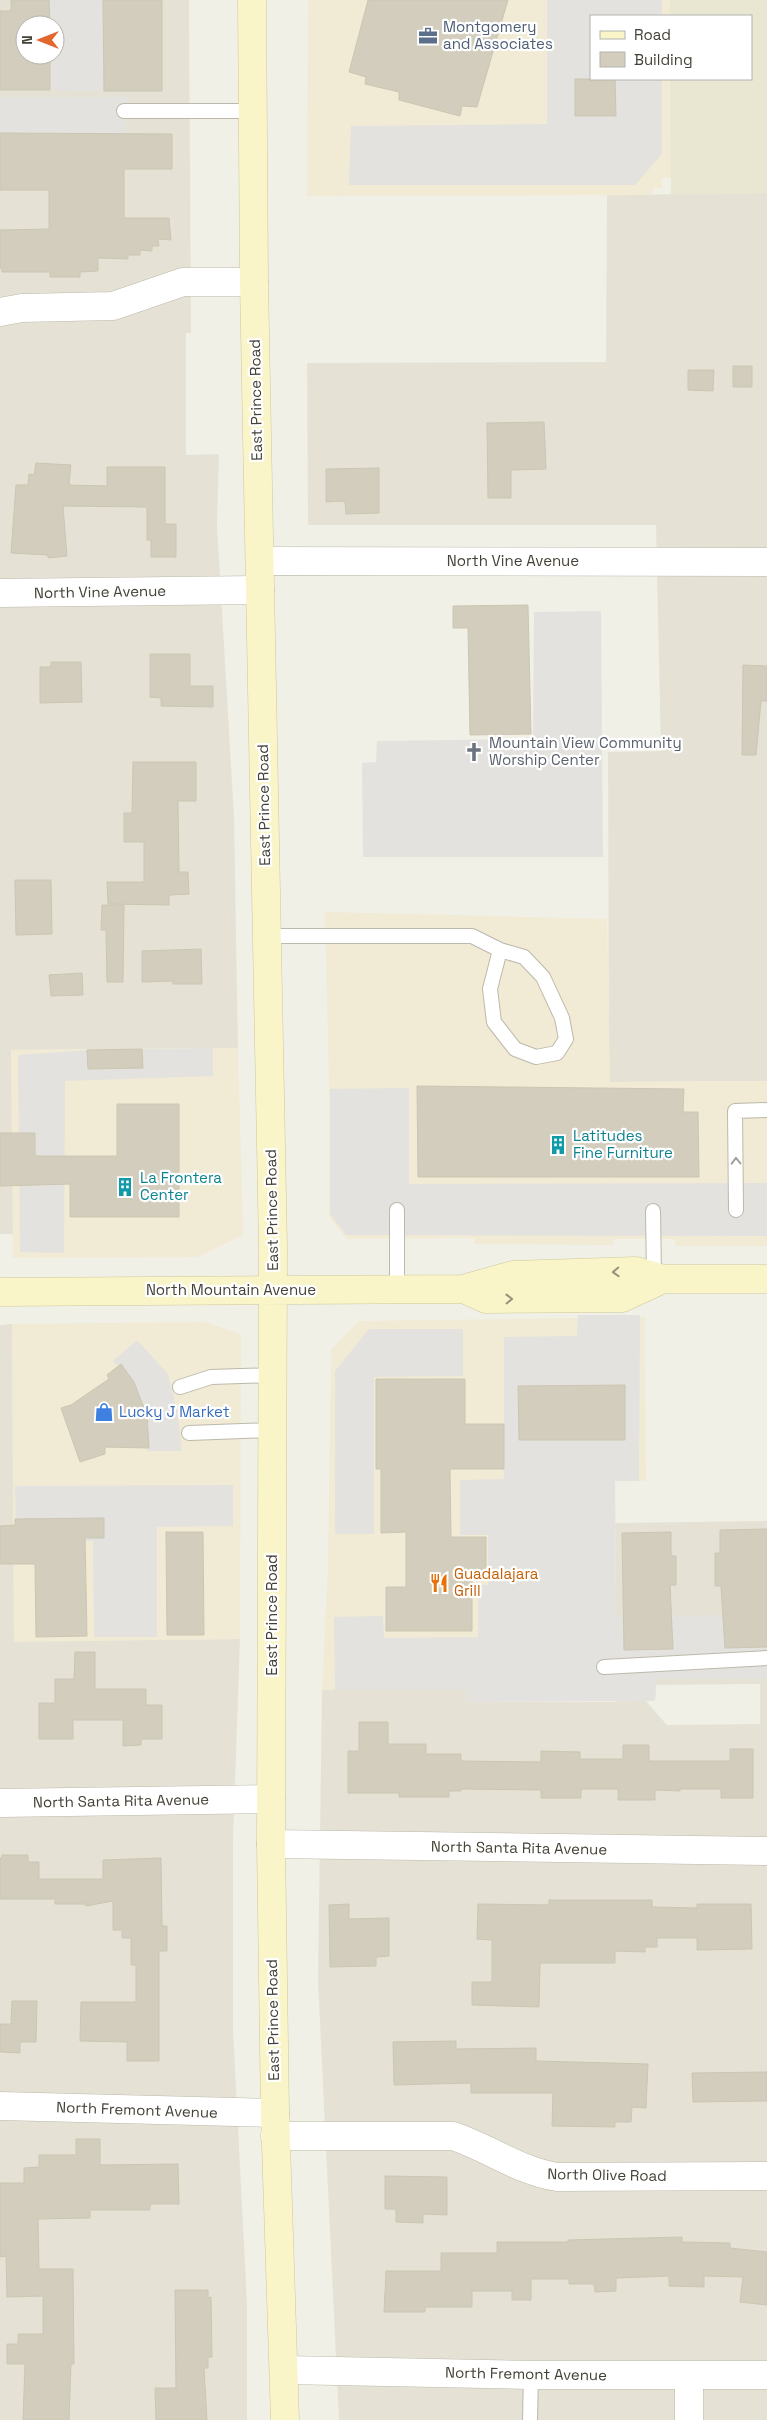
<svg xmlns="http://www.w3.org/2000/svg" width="767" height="2420" font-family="'Space Grotesk',sans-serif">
<rect width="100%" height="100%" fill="#f1f0e7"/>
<path fill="#e5e2d5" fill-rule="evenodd" d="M0 0H189L191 333H186V455L219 454 217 525 234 817 238 1048 11 1050 14 1234H0ZM25 25H55V55H25Z
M767 193V1081L609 1082 608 752 661 751 656 525H308L307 363 606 362 607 195Z
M12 1324 14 1641 240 1639 233 1839V2029L247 2304V2420H0V1325Z
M767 1521V2420H339L318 1980 322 1690H467V1702H617L615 1523ZM760 1684V1724L667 1725 646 1701H655L656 1685Z"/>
<path fill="#f1ead4" d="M308 0H670V16H591V79H670L671 178H662V188H653V195L307 196Z
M325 912 607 919 610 1082 767 1081V1246H675V1239H613V1245L475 1244 474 1238 347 1239 329 1217V1085Z
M238 1048 243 1235 198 1257 13 1258 11 1050Z
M645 1317 646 1481H615L616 1616 466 1702 467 1690H322L328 1566 331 1350 359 1321Z
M205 1322 241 1334 240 1639 14 1642 12 1324Z"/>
<path fill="#e9e6d2" d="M670 0H767V193L671 195 670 79H751V16H670Z"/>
<path fill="#e3e2de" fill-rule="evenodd" d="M29 0H121V91L30 90 29 55H55V25H29Z
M547 0H662V16H591V79H662V154L635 185H349L351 126 547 124Z
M0 97H128L125 136 0 150Z
M601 611 603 857H363L362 763 376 762 377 741 533 739 534 612Z
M213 1048V1076L65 1081 64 1253 20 1252 18 1055 87 1050Z
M409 1088V1184L767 1183V1236L346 1235 330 1214V1089Z
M578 1315H640L639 1481H615L616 1616 767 1615V1678L656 1679 655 1701 466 1702 467 1690H335L334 1617 383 1616 384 1638 478 1637V1585H488V1535H460V1480L504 1479V1337L577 1336ZM518 1386 625 1440H519Z
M369 1329H463V1376L374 1377V1534H335V1371Z
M137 1340 168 1374 177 1410 182 1451H148L147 1416 134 1382 113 1361Z
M233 1485V1526L157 1527V1637H94L93 1541H16L15 1486Z"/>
<path fill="#d2cdbd" stroke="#ccc6b1" d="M11 0H49L50 25H25V55H50V90H0V11H11Z
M103 0H162V91H104Z
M368 0H508L477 107 462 106 460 116 399 100V92L365 84 366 77 349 72Z
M575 79H615L616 116H575Z
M0 133 172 134V169H124V218H169L171 240 158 239 159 246H152V251L140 250V255H128V259L98 258V271L80 272V277H50V272H2V268H0V230L49 229V190H0Z
M733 366H752V387H733Z
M688 370H714L713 391 688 390Z
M544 422 546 469 511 470V498H488L487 423Z
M36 463 71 465 69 485 107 486V467H165V524H176V557H151V540H147V507L63 506 67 556 48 558V555L11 553 16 485H28L29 474 34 475Z
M379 468V513L346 514 345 501 326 502V469Z
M528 605 531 734 470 735 468 628H453V606Z
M150 654H190V686H213V707L161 706V698L150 697Z
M51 662H81L82 702 40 703V667H51Z
M743 665 767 666V701H761L756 755H742Z
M133 762H196V801H178L179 872H188L189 894 169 895V905L108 904 107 882H144V842H124V813H132Z
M15 880H51L52 934 16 935Z
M102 905H124L123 982H107L106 930H101Z
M201 949 202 984H173V981L142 982V951Z
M82 973 83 995 51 996 49 975Z
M142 1049 143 1068 88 1069 87 1050Z
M417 1086 684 1089 683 1112H698L699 1177H418Z
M117 1104H179V1217H70V1184L0 1186V1133H35V1156H117Z
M121 1364 134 1382 147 1416 149 1448 105 1447V1454L80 1462 61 1408 71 1405 109 1379 107 1375Z
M376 1379H465V1424H504V1469H450L451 1537H486V1580H472V1631H386V1587H406V1532L381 1533V1469H376Z
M625 1385V1440H519L518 1386Z
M104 1518V1538H85L87 1636 36 1637 35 1564H0V1526L15 1525V1519Z
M767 1529V1647L725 1648 721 1586H715V1553H720V1530Z
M166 1532H203L204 1635H167Z
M671 1532V1556H676V1585H670L673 1649 624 1650 622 1533Z
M75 1652H95V1689H146V1705H162V1739H141V1745L123 1746V1720H73V1739H39V1703H55V1679H74Z
M359 1722H388V1744H426V1754H461V1761L541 1762V1751L580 1752V1759H623V1745H649V1761H730V1749H753V1798H721V1789H680V1791L655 1790V1800H618V1789H581V1798H541V1790L461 1789V1791H449V1797H399V1793H348V1751H359Z
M2 1855H28V1862H39V1879H103V1860L161 1858 162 1926H167V1951H159V2061H127V2042L80 2041 81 2002H136V1965H131V1938H122V1930H113V1901L86 1906 85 1904H55V1899H0V1858H2Z
M549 1900H652V1907L697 1908V1904H751L752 1949 697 1950V1938H657V1947H645V1952L615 1951V1963H540L539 2007 472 2005V1982H492V1940L477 1939 478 1904 549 1905Z
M349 1904V1919L389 1918V1956L376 1957V1966L330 1967 329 1905Z
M12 2001H37L36 2042H20V2053L0 2052V2024H11Z
M456 2041V2049L536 2048V2061L648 2064 646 2108 632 2107 631 2122H615V2127L552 2126 553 2093H471V2083L394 2085 393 2042Z
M767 2072V2101L693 2102 692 2073Z
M76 2139H100V2165L178 2164 179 2204H150V2210H90V2218L38 2219 39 2269H73L74 2364H71L69 2420H23L25 2364H7V2344H18V2334H43V2296L7 2297 6 2256 0 2257V2183H24V2168L39 2167V2155H76Z
M385 2176 447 2177V2215L423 2214V2223L396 2222V2209H385Z
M682 2237V2242L730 2243V2248L767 2252V2305L740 2302 743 2277 704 2276V2287L669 2286V2276L616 2278V2291L595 2292 594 2284H569V2279H531V2300H512V2291H472V2307H425V2312H384L386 2271H441V2253H497V2242H568V2240Z
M175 2290H208V2298L211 2297 212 2357H208V2368H204L207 2420H156L155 2388H176Z"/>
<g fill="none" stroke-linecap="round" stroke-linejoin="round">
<g stroke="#bcb9aa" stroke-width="16">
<path id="lane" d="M124 111H252
M267 936H472L500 950 524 957 543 977 562 1018 566 1039 557 1053 536 1057 515 1049 494 1022 490 989 500 950
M397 1210V1289
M736 1210 735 1111 767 1110
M653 1211 654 1276
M180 1387 211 1377 274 1375
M189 1433 273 1430
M604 1667 767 1658
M530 2420 531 2375"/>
</g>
<g stroke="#bcb9aa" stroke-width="29">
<path id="street" d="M0 312 22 308 113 306 183 282H254
M260 561 767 562
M0 593 260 590
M0 1803 271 1799
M271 1844 767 1851
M0 2106 275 2113
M275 2136H453C489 2148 519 2171 557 2177L767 2176
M285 2370 531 2375H767
M689 2420V2376"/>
</g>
<g stroke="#cdc89a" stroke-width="29">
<path id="secondary" d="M252 0 254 282 273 1247 271 1844 275 2113 285 2420
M464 1289 486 1299 622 1298 663 1279
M0 1292 463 1289 513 1275 636 1271 663 1279H767"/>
</g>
<use href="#lane" stroke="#fff" stroke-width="14"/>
<use href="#street" stroke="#fff" stroke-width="28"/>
<use href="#secondary" stroke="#f9f5c9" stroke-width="28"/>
</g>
<defs><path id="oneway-chevron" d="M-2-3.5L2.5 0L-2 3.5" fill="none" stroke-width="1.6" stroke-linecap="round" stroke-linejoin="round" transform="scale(1.25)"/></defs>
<use stroke="#a2a09a" href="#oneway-chevron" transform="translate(736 1161) rotate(-91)"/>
<g stroke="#959278">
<use href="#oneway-chevron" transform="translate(616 1272) rotate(178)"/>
<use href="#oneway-chevron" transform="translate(509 1299) rotate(-1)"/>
</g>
<defs>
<g id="office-bare" transform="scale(1.5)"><path d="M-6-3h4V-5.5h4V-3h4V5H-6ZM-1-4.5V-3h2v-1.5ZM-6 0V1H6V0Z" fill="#5c6f8a" stroke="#fff" stroke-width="2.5" paint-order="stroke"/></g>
<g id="church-bare" transform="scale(1.5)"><path d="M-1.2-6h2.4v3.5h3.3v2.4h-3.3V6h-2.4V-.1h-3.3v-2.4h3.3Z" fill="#6b7280" stroke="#fff" stroke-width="2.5" paint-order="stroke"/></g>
<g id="building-bare" transform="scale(1.5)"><path d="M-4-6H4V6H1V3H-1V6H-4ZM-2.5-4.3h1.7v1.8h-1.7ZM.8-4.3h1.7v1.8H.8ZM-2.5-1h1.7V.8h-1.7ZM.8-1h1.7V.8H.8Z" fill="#0f9aa8" stroke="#fff" stroke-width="2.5" paint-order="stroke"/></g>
<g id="shop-bare" transform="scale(1.5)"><path d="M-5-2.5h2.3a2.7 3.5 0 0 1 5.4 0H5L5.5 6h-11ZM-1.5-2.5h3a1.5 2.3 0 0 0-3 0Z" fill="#3f7fe0" stroke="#fff" stroke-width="2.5" paint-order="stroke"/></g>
<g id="restaurant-bare" transform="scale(1.5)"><path d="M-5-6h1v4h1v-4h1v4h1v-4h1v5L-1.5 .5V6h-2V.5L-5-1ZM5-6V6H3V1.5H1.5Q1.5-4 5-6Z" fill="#e8710a" stroke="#fff" stroke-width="2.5" paint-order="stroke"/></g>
</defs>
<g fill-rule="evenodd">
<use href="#office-bare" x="428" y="36"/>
<use href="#church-bare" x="474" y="752"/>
<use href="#building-bare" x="558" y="1145"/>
<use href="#building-bare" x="125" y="1187"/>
<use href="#shop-bare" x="104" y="1412"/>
<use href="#restaurant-bare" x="439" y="1583"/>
</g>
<g text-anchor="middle" stroke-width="4.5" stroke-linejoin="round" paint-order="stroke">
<g font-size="15" fill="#4e5e75" stroke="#fff" text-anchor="start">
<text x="443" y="32">Montgomery<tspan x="443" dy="17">and Associates</tspan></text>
</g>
<g font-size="15" fill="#444136" stroke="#fff">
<text transform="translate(256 400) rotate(-91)" y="5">East Prince Road</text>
<text x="513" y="566">North Vine Avenue</text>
<text transform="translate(100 592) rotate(-1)" y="5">North Vine Avenue</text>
<text transform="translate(264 805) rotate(-91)" y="5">East Prince Road</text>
<text transform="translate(272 1210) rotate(-91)" y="5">East Prince Road</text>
<text x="231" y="1295">North Mountain Avenue</text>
<text transform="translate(272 1615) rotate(-90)" y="5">East Prince Road</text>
<text transform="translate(121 1801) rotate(-1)" y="5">North Santa Rita Avenue</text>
<text transform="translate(519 1848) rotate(1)" y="5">North Santa Rita Avenue</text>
<text transform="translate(273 2020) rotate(-91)" y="5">East Prince Road</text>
<text transform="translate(137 2110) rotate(2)" y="5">North Fremont Avenue</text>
<text transform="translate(607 2175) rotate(1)" y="5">North Olive Road</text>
<text transform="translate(526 2374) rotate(1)" y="5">North Fremont Avenue</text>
</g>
<g font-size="15" fill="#5b616d" stroke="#fff" text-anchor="start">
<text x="489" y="748">Mountain View Community<tspan x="489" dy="17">Worship Center</tspan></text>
</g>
<g font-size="15" fill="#0d838f" stroke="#fff" text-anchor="start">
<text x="573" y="1141">Latitudes<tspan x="573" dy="17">Fine Furniture</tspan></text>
<text x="140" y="1183">La Frontera<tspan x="140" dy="17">Center</tspan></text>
</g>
<g font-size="15" fill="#366cbe" stroke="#fff" text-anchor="start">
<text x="119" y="1417">Lucky J Market</text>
</g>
<g font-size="15" fill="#c56008" stroke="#fff" text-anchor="start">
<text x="454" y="1579">Guadalajara<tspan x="454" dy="17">Grill</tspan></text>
</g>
</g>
<rect x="590" y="15" width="162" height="65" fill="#ffffff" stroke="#b4b3af"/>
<rect x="600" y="31" width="25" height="8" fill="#f9f5c9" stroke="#b4b3af"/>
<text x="634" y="40" font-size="15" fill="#444136">Road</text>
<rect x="600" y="52" width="25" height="15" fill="#d2cdbd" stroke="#b4b3af"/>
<text x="634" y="65" font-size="15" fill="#444136">Building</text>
<g transform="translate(40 40) rotate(270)"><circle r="24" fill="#ffffff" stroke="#b4b3af"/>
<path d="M0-4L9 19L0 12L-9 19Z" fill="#e3662c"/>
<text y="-8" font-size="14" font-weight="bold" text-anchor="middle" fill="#444136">N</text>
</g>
</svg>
